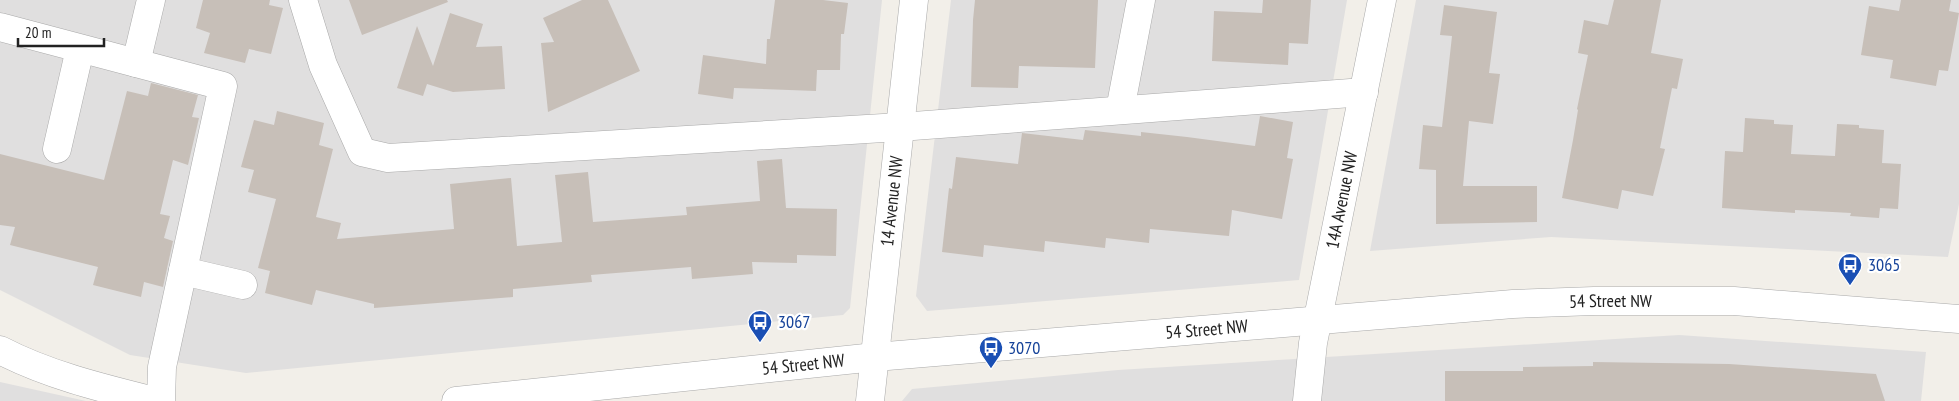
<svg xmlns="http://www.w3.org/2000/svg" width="1959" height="401" font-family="'PT Sans Narrow',sans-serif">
<rect width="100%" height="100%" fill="#f2efe9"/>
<path fill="#e0dfdf" d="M0 0H882L850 308 843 315 246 373 130 355 0 290Z
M951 0H1347L1299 280 927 311 916 296Z
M1416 0H1959V204L1948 257 1551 237 1370 251Z
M1679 335 1926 352 1921 401H902L912 389 1118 370Z
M0 382 86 401H0Z"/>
<path fill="#c7bfb8" d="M203 0H270L269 5 283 8 271 54 249 49 245 63 204 53 210 33 196 28Z
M349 0H447L448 2 362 35Z
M582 0H608L640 71 548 112 541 43 554 42 543 18Z
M775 0H823L848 3 844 34H841L840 70H817L816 91 734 88 733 99 698 94 703 55 766 64 767 39H770Z
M975 0H1098L1095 68 1019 66 1018 88 971 87 973 20Z
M1263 0H1311L1308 44 1289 43 1288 65 1212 61 1214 11 1262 13Z
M1614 0H1661L1651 53 1683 59 1677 89 1672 88 1660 148 1665 149 1653 196 1622 190 1618 209 1562 198 1573 140 1578 110 1577 109 1588 55 1578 53 1584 20 1608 25Z
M1901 0H1951L1949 11 1959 13 1948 71 1939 70 1936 86 1890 78 1893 60 1861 55 1869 6 1899 11Z
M1444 5 1497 12 1489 73 1500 74 1493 124 1469 121 1463 186H1537V222L1436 224V170L1419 169 1423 125 1442 127 1452 36 1440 35Z
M450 13 483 24 476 47 502 46 505 89 453 92 427 84 423 96 397 88 417 26 433 66Z
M151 83 198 95 192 117 199 118 188 165 173 160 160 214 170 216 164 238 173 241 163 287 144 282 141 297 93 285 98 267 10 245 15 227 0 225V154L104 180 127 91 148 96Z
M277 111 324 123 319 145 333 149 316 217 341 223 337 239 454 229 450 184 511 178 517 246 562 242 555 175 588 172 593 222 687 215 686 207 760 201 757 161 782 159 786 208 837 209 836 256 797 255V263L752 262 753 274 692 279 691 267 591 275 592 282 513 289V297L374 308V304L316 290 312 305 265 293 270 271 258 268 276 199 248 192 254 170 241 167 254 120 274 125Z
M1260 116 1293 122 1287 158 1293 159 1282 219 1232 210 1229 236 1150 229 1149 243 1106 238 1105 248 1045 241 1044 252 984 245 983 257 942 252 949 188 952 189 956 157 1018 164 1022 133 1083 140 1085 130 1141 136V132L1187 137 1255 146Z
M1745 118 1774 120V124L1793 125 1791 154 1835 156 1837 124 1859 125V128L1884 130 1882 163 1901 164 1898 209 1880 208 1879 218 1850 216 1851 213 1795 210V213L1722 208 1725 151 1743 152Z
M1593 362 1729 364 1876 374 1885 401H1445V371H1523V367L1593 366Z"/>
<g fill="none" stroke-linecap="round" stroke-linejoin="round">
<g stroke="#a9a9a9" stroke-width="29">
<g id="minor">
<path d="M303 0 323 65 362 152 388 158 900 127 1364 92"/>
<path d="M0 27 223 86 162 367 161 401"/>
<path d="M136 63 151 0"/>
<path d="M1120 110 1141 0"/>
<path d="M57 149 80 49"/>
<path d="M183 271 243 285"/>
<path d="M0 350C48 375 102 388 154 401"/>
<path id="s1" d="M456 401 875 357 1513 304 1594 301H1734L1959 319"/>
<path id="s2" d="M870 401 914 0"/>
<path id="s3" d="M1307 401 1313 343 1382 0"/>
</g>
</g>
<use href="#minor" stroke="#fff" stroke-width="28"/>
</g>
<defs>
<g id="bus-pin" transform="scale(1.25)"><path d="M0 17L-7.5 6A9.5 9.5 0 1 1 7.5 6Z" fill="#1a4fb4" stroke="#fff"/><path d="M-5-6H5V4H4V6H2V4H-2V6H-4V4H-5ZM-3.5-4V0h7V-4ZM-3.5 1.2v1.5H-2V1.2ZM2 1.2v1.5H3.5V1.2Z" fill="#fff"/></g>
</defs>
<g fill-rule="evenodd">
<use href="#bus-pin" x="1850" y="265"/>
<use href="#bus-pin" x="760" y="322"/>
<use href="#bus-pin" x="991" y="348"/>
</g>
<g text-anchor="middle" stroke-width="4.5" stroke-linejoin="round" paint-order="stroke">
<g font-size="18" fill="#222" stroke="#fff">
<text dy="6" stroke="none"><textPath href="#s2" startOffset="201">14 Avenue NW</textPath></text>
<text dy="6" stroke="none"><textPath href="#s3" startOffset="204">14A Avenue NW</textPath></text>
<text dy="6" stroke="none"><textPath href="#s1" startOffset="1159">54 Street NW</textPath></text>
<text dy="6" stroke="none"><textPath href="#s1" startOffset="754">54 Street NW</textPath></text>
<text dy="6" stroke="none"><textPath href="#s1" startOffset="349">54 Street NW</textPath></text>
</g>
<g font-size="18" fill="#164399" stroke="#fff" text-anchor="start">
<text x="1868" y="271">3065</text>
<text x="778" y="328">3067</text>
<text x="1008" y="354">3070</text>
</g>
</g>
<path d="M18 38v8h86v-8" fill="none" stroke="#222222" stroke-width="2.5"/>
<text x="25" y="38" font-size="15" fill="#222222" stroke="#ffffff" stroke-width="4" paint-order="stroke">20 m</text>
</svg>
